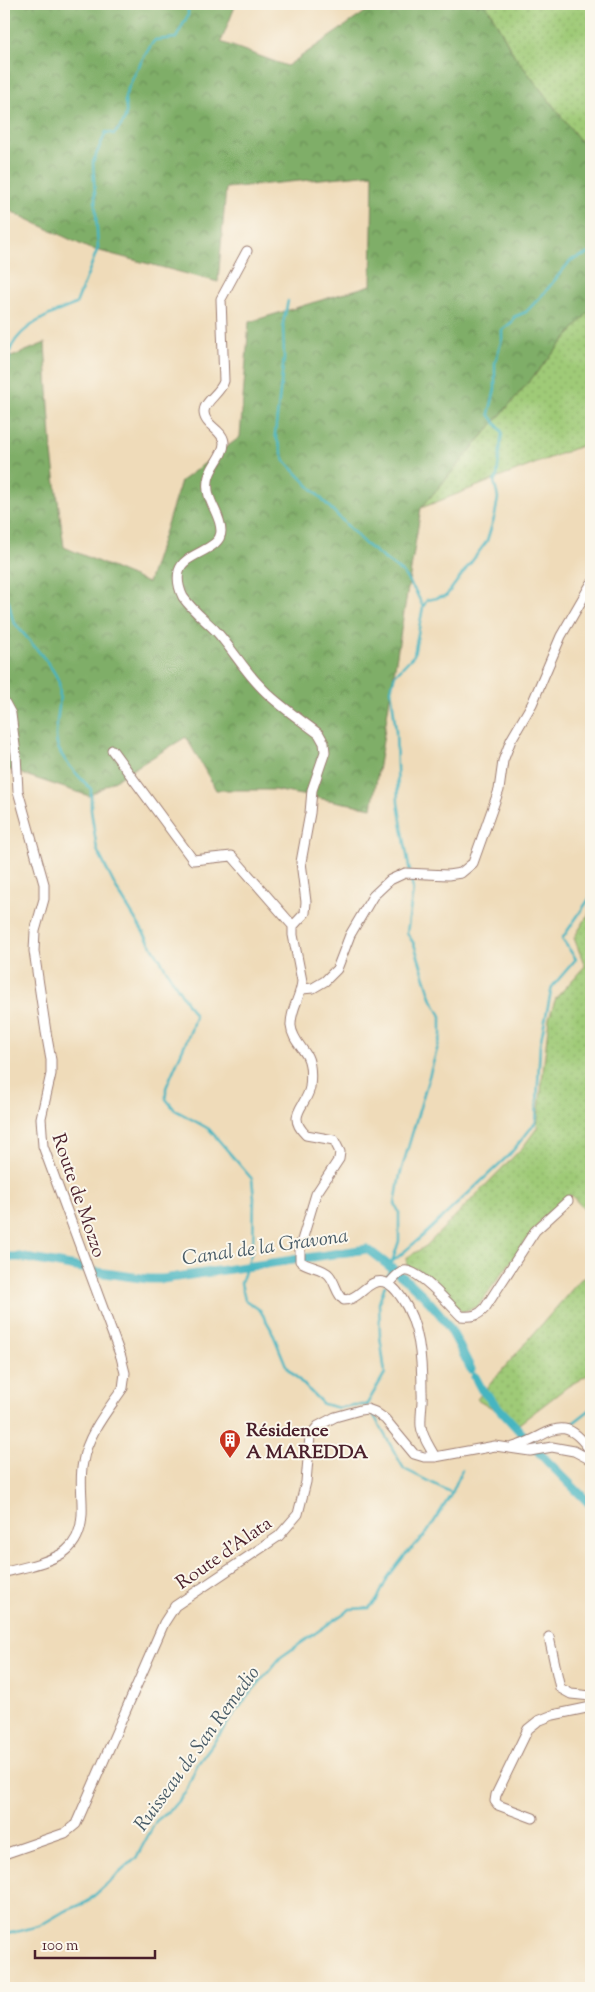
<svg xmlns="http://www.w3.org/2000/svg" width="595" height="1992" font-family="'Sorts Mill Goudy',serif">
<defs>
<pattern id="grass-dots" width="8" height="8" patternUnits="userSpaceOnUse" patternTransform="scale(1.25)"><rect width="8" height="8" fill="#9fca77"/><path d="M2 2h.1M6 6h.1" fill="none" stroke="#8aad67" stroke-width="1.8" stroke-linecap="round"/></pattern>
<pattern id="forest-crowns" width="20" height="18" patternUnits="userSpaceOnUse" patternTransform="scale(1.25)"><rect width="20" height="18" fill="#7fae68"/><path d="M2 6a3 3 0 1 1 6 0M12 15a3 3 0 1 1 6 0" fill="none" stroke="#6a8d56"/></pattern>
</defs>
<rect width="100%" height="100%" fill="#fbf7ec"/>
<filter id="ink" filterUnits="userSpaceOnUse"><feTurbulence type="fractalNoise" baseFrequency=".02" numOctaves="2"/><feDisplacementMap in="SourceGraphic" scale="10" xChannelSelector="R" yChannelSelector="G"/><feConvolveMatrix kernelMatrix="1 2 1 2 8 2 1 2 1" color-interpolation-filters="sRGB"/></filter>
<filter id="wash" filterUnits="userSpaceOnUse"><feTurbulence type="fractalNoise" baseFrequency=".0096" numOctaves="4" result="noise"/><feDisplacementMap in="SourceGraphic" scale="20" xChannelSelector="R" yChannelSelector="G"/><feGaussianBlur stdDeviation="1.12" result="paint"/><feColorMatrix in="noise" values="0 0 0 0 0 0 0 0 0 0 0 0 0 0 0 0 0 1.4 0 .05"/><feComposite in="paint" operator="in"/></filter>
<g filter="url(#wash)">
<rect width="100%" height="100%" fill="#efdbb9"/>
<path fill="url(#grass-dots)" stroke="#747451" d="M486 4H591V155L514 55Z
M591 309V442L421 508Z
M591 910V1208L587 1212 571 1195 545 1215 478 1306 462 1312 419 1270 407 1266 406 1258 426 1246 523 1147 537 1128 549 1018 556 998 585 966 574 938Z
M591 1275V1373L567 1387 519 1424 477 1399 581 1279Z"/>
<path fill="url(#forest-crowns)" stroke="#64664a" d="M4 4H236L221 42 287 66 377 4H486L514 55 591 155V309L421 508 372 808 274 790H216L186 737 89 796 4 768V360L45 343 52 453 64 547 148 583 181 481 240 437 249 322 371 285 373 174 226 188 218 282 88 248 4 208Z"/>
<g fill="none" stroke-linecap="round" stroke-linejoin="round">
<path stroke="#46b5c1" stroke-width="2.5" d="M288 301 283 323 284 358 275 434 285 461 365 544 403 573 416 592 423 607
M4 375C11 364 7 356 12 346 24 323 54 313 76 304L98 248 93 162 106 132 114 134C120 128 126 121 126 113 127 107 124 103 125 97 128 86 147 49 155 40L176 38 188 15V4
M4 594C12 601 9 613 14 622 25 637 56 668 59 683 62 701 56 719 56 737 56 756 79 776 91 789V810L97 850 116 888 195 1016 191 1030 171 1076 166 1088V1099L175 1110 209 1129 252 1179 254 1197 253 1248 241 1283 245 1300 260 1310 271 1329 287 1368 323 1404 339 1408 353 1405H368
M392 1262 425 1234 510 1154 536 1122 540 1044 552 987 576 959 562 939 591 896
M386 1280 399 1241V1212L395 1204 400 1175 441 1036V1016L432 1000 414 944 407 933 413 890 398 803 396 731 391 689 395 675 414 655 423 607 427 600 446 596 487 541 495 515 498 498 494 481 497 477 502 432 489 414 495 389V363L502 339V330L512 322 514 317 526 312 545 292 571 260 591 253
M367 1404 385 1373 380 1336 379 1303 385 1285
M373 1414 404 1469 452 1493
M573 1423 591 1409
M4 1935 39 1926 63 1912 87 1902 136 1858 156 1821 172 1808 185 1793 197 1765 247 1697 281 1657 350 1609 369 1608 377 1600 388 1577 405 1555 427 1533 452 1493 462 1470"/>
<path stroke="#46b5c1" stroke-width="9" d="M4 1257H20L82 1268
M97 1272 148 1279H163L367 1249C396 1271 427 1294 447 1324 456 1338 463 1354 471 1369
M475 1377 482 1390 547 1461 591 1505"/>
</g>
</g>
<g filter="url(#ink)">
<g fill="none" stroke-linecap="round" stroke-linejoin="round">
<g stroke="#9c7d72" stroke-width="11">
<path id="minor" d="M247 251 221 299 224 381C221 393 204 401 204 412 204 426 224 430 224 443 224 456 209 467 208 481 205 501 221 513 221 531 221 551 184 552 179 571 177 580 179 589 183 597 192 610 204 619 215 630 231 647 243 669 260 686 276 704 300 719 319 734L324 743 325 752 312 790 310 813 301 862 306 902 305 913 293 926V935L302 981C301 997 290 1010 291 1026 292 1038 301 1046 307 1056 311 1064 311 1078 310 1087 307 1106 285 1115 306 1135L334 1140 340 1152 339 1159 316 1194 300 1247V1261C309 1268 322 1267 329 1275 336 1283 336 1294 344 1300 360 1300 368 1278 384 1282 391 1284 397 1291 401 1297 420 1324 422 1359 422 1392 423 1403 420 1415 421 1426 422 1437 430 1447 435 1457
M4 701 11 714 16 754 18 791 44 884V899L35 931 34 951 46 1032 51 1060V1074L41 1118 43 1146 121 1357 125 1373 123 1388C108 1410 87 1435 83 1462 79 1479 83 1498 82 1515 80 1550 59 1558 30 1566 21 1568 12 1571 4 1572
M112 750 193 860 232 856 293 926
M302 989 313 988 325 981 337 969 350 935 373 896 390 880 405 873 448 875 461 873 473 863 499 790 503 761 511 740 532 704 561 636 591 584
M389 1284C393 1279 398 1273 404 1271 418 1268 451 1306 461 1316 472 1317 478 1316 485 1308L535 1231 568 1201
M513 1447C549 1438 562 1408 591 1452
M549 1637 560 1688 571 1694 591 1696
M533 1818 498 1805 495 1801 496 1795 528 1729 538 1721 553 1715 591 1707
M4 1854 65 1833 76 1824 164 1623 175 1606 279 1536 298 1514 306 1482 310 1436 318 1426 335 1417 360 1410 367 1409 375 1412 385 1419 414 1454 424 1457H435L495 1446 530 1451 552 1447 574 1451 591 1460"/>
</g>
<use href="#minor" stroke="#fff" stroke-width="9"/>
</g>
</g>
<defs>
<g id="building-pin" transform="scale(1.125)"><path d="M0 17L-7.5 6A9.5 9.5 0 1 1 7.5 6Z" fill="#c8321e" stroke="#fbf7ec"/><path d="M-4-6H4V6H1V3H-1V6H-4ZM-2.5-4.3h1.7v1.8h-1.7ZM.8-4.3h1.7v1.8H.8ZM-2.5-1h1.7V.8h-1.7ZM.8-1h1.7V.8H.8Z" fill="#fff"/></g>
</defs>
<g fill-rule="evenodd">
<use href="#building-pin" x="230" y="1440"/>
</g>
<g text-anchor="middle" stroke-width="4" stroke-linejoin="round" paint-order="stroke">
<g font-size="19" fill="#4a1f2b" stroke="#fbf7ec">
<text transform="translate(80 1195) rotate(71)" y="7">Route de Mozzo</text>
<text transform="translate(223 1552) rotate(-35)" y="7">Route d'Alata</text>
</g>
<g font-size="19" font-weight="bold" fill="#4a1f2b" stroke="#fbf7ec" text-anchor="start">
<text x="246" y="1436">Résidence<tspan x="246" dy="22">A MAREDDA</tspan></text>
</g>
<g font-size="20" font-style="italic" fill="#485b67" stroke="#fbf7ec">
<text transform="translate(265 1246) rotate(-8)" y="7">Canal de la Gravona</text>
<text transform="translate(196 1748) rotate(-54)" y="7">Ruisseau de San Remedio</text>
</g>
</g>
<rect width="595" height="1992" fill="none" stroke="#fbf7ec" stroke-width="20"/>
<path d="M35 1950v8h120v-8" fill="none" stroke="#4a1f2b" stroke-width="2.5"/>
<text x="42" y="1950" font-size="15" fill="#4a1f2b" stroke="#fbf7ec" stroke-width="4" paint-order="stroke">100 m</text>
</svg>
